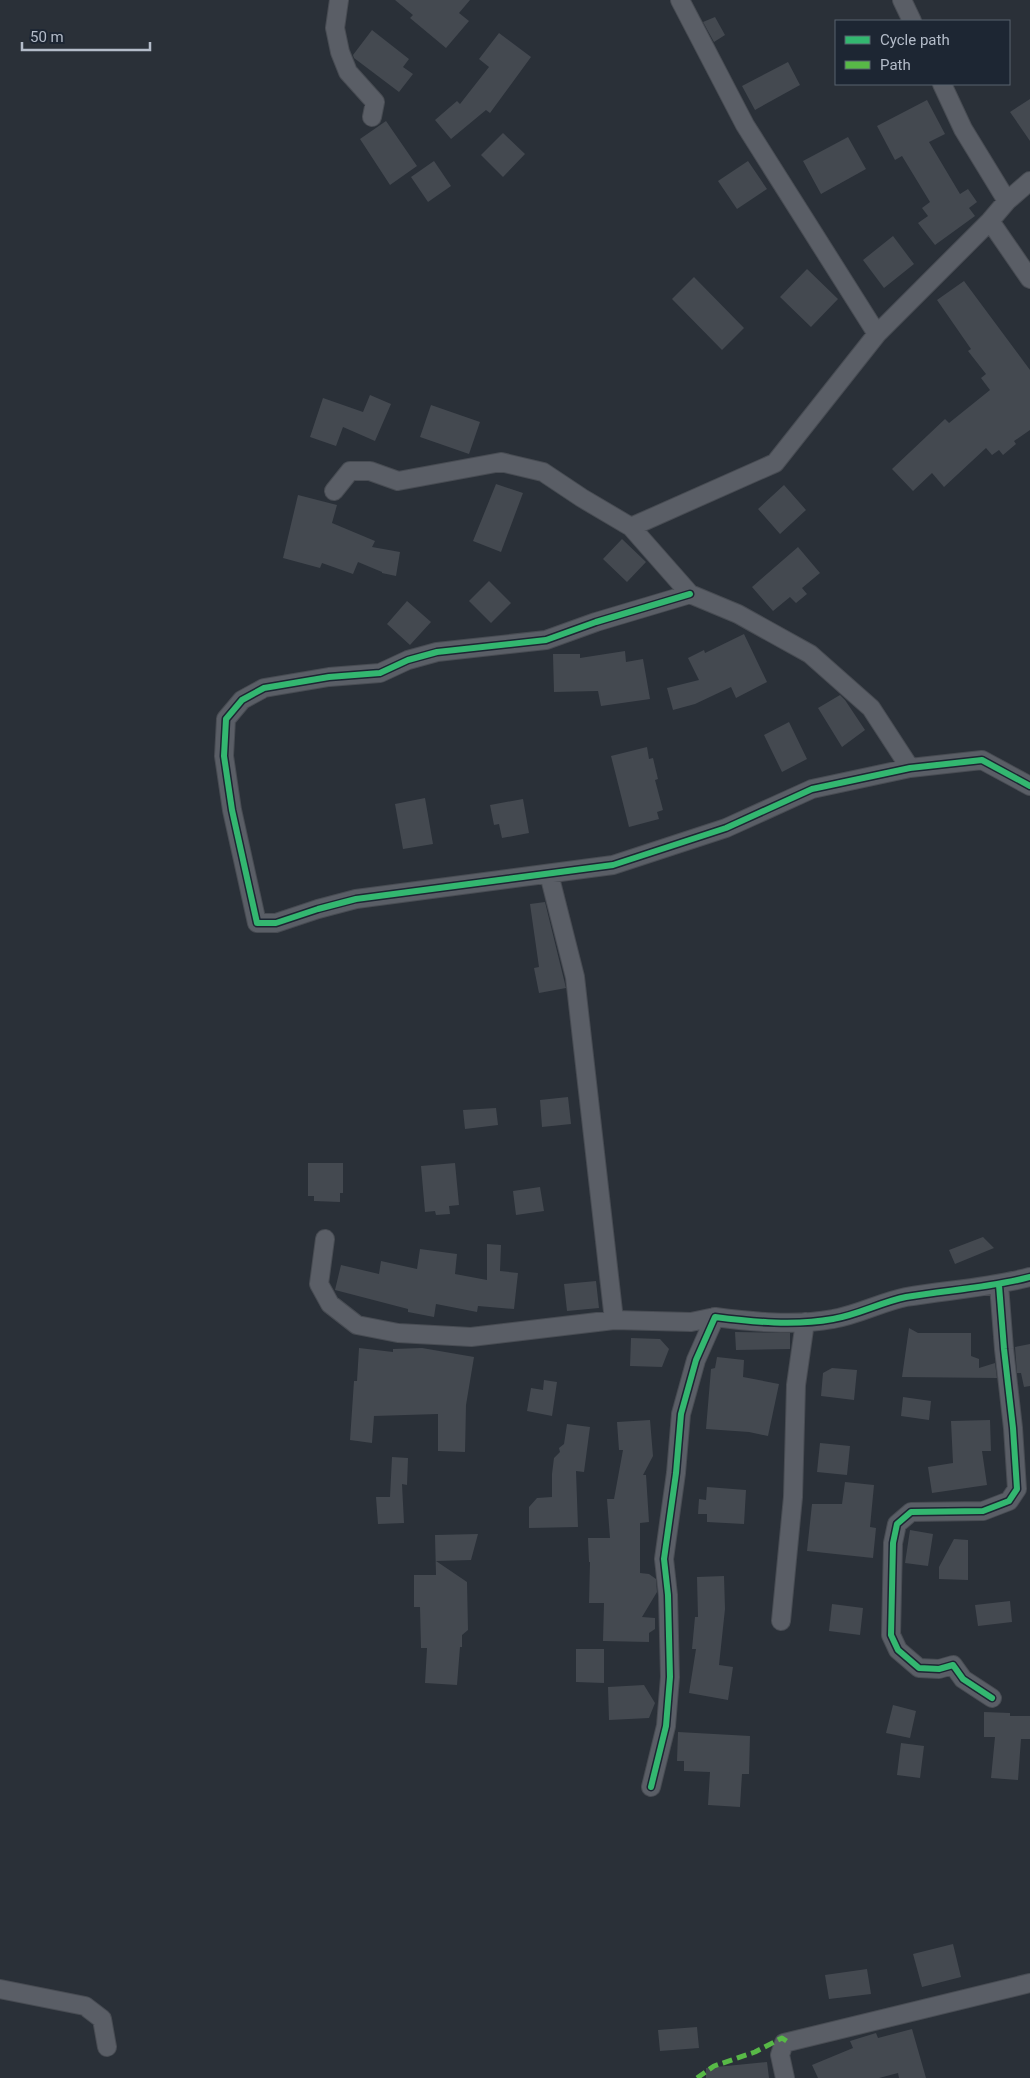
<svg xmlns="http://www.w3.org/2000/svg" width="1030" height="2078" font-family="Roboto,sans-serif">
<rect width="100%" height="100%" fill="#2a3038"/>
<path fill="#444950" d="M395 0H470L459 13 469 21 446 48 410 18 413 15Z
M715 17 725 35 714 42 703 22Z
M372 30 409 59 403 67 413 74 399 92 354 58 353 55Z
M499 33 531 57 490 113 486 110 451 139 435 120 457 101 460 104 489 67 479 59Z
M788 62 800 85 755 110 742 86Z
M1030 99V141L1010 112Z
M927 100 945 134 929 142 960 194 968 189 977 202 969 208 975 216 935 245 918 223 928 216 922 208 930 202 902 156 895 160 877 126Z
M386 121 417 166 390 185 360 139Z
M503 133 525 154 503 177 481 155Z
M848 137 866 169 821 194 803 161Z
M434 161 451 186 428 202 411 177Z
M748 161 767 189 737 209 718 181Z
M893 236 914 264 884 288 863 260Z
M807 269 838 299 811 327 780 297Z
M694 277 744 328 722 350 672 299Z
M964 281 1030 370V430L1014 441 1016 444 1003 455 999 450 992 455 986 448 944 487 932 473 913 491 892 469 945 419 949 423 990 390 981 378 986 374 968 351 971 349 937 300Z
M370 395 391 404 375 441 343 427 336 446 310 437 323 398 363 412Z
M431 405 480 422 469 454 420 437Z
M496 484 523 493 501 552 473 541Z
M784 485 806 510 780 534 758 509Z
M298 495 337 505 332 523 375 541 372 547 400 552 396 576 382 573V572L358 562 353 574 322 563 320 568 283 558Z
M622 539 646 562 627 582 603 559Z
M798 547 820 573 802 588 807 594 796 603 790 597 773 611 752 587Z
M489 581 511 603 491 623 469 601Z
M407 601 431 622 410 645 387 624Z
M744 634 767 682 736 698 731 687 695 704 673 710 667 688 699 680 688 658 704 650 705 653Z
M625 651 626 662 643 659 650 699 601 706 598 691 554 692 553 654H580V658Z
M840 695 845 700 865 730 842 747 818 708Z
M789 722 807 759 782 772 764 735Z
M647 747 649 759 653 758 658 779 655 780 663 810 657 812 659 819 629 827 611 756Z
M425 798 433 844 403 849 395 804Z
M523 799 529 833 502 838 499 824 494 825 490 805Z
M545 902 566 988 539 993 534 968 539 967 530 904Z
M568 1097 571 1124 542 1127 540 1100Z
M496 1108 498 1125 465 1129 463 1110Z
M308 1163H343V1193H340V1202L314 1201V1196H308Z
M455 1163 459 1205 449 1206 450 1214 436 1215 435 1211 425 1212 421 1166Z
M540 1187 544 1211 516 1215 513 1191Z
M983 1237 994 1248 955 1264 949 1250Z
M487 1244 501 1245 500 1271 518 1273 514 1309 478 1306 477 1312 436 1304 434 1317 408 1312V1309L335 1290 341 1265 379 1274 381 1261 417 1269 420 1249 457 1254 455 1274 487 1280Z
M596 1281 599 1308 567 1311 564 1284Z
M909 1328 918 1333H971V1356L979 1359V1368L995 1363 997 1378 902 1377Z
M735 1332 790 1333V1349L736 1350Z
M631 1338 660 1339 669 1349 662 1367 630 1366Z
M1030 1344V1386L1024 1387 1021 1373H1017L1015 1347Z
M359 1348 393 1352V1349L422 1348 474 1357 466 1405 465 1452 438 1451V1414L374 1416 372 1443 350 1440 354 1381H357Z
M717 1357 744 1360 743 1377 779 1384 768 1436 749 1432 706 1429 711 1369 715 1368Z
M832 1368 857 1370 854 1400 821 1396 823 1373Z
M544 1380 557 1382 552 1416 527 1411 531 1388 543 1390Z
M903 1397 931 1401 929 1420 901 1416Z
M650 1420 653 1456 643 1475H646L649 1522 640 1523V1573L649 1574 656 1579 657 1592 642 1617 655 1618V1629L649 1633V1642L603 1641 604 1603H589L590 1562H589L588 1538H610L607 1499H614L623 1450H619L617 1422Z
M990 1420 991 1451H982L987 1485 932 1493 928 1467 953 1463 951 1421Z
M567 1424 590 1427 584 1472 576 1471 578 1527 529 1528V1507L537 1498 552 1497V1474L554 1458 560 1452 559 1448 564 1444Z
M820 1443 850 1446 847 1475 817 1472Z
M392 1457 408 1458 407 1485 402 1484 404 1523 378 1524 376 1497H390Z
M845 1482 874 1485 870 1527 876 1528 873 1558 807 1551 812 1504H842Z
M707 1487 746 1490 744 1524 707 1522V1514H698L699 1499 706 1500Z
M910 1530 933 1534 928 1566 905 1563Z
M478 1534 471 1560 436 1561 467 1582 468 1630 462 1635V1647H460L457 1685 425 1683 427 1648H421L420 1607H414V1575H436L435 1535Z
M954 1539 968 1540V1580L939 1579V1567Z
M724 1576 725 1609 719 1665 733 1667 728 1700 689 1693 696 1649H692L695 1617H698L697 1577Z
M1010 1601 1012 1622 978 1626 975 1605Z
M832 1604 863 1608 860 1635 829 1631Z
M576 1649H604V1683L576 1682Z
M644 1685 655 1703 649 1718 609 1720 608 1687Z
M893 1705 916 1711 910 1738 886 1733Z
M984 1712 1010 1713V1716H1030V1739H1021L1018 1780 991 1778 995 1737H984Z
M678 1732 750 1736 749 1774H742L740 1807 708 1805 710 1772 684 1771V1761H677Z
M901 1743 924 1746 920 1778 897 1775Z
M953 1944 961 1977 922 1987 913 1954Z
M867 1969 871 1994 829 1999 825 1975Z
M697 2027 699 2048 660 2051 658 2030Z
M912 2029 926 2078H899L898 2073 879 2078H818L812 2065 853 2048 850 2041 876 2033 878 2038Z
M767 2062 769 2078H706V2068Z"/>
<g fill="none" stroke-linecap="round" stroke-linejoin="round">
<g stroke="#484c53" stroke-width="20">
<path id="street" d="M339 0 335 28 340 52 348 72 375 102 372 117
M680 0 745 125 877 334
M902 0 912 21
M942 84 963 129 1007 201
M990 221 1030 279
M334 491 350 471H370L398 481 501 462 543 472 582 498 631 527
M690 594 596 622 546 640 437 652 408 660 380 673 329 677 264 688 242 700 226 719 224 756 232 810 257 923H276L318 909 356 899 613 865 726 828 812 789 910 768 982 760 1030 786
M910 768 871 708 810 654 738 614 690 594 631 527 775 463 877 334 990 221 1007 201 1030 181
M549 874 575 977 614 1320
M325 1239 319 1284 330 1304 357 1325 398 1333 471 1337 614 1320 691 1322 715 1317
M781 1621 793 1497 796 1385 805 1322
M992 1698 963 1679 953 1665 939 1669 919 1668 898 1650 891 1635 893 1543 897 1524 911 1512 983 1511 1009 1501 1017 1489 1013 1428 1004 1349 999 1285
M651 1787 666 1726 670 1677 668 1595 664 1559 676 1473 681 1414 696 1360 715 1317C753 1322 795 1326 833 1319 858 1315 881 1302 906 1297 947 1290 989 1288 1030 1277
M0 1989 85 2006 102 2019 107 2047
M785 2078 780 2055 784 2043 1030 1983"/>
</g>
<use href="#street" stroke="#5a5e66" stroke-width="18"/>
<path stroke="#58b947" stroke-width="5" stroke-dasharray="10 5" stroke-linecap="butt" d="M697 2078 714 2066 755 2052 782 2038 788 2042"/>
<g stroke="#1d2633" stroke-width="9">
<path id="cycleway" d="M690 594 596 622 546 640 437 652 408 660 380 673 329 677 264 688 242 700 226 719 224 756 232 810 257 923H276L318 909 356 899 613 865 726 828 812 789 910 768 982 760 1030 786
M992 1698 963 1679 953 1665 939 1669 919 1668 898 1650 891 1635 893 1543 897 1524 911 1512 983 1511 1009 1501 1017 1489 1013 1428 1004 1349 999 1285
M651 1787 666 1726 670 1677 668 1595 664 1559 676 1473 681 1414 696 1360 715 1317C753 1322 795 1326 833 1319 858 1315 881 1302 906 1297 947 1290 989 1288 1030 1277"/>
</g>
<use href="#cycleway" stroke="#33b770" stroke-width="6"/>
</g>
<rect x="835" y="20" width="175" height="65" fill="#1d2633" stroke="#59626f"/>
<rect x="845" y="36" width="25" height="8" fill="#33b770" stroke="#59626f"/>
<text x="880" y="45" font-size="15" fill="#b4bcc9">Cycle path</text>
<rect x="845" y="61" width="25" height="8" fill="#58b947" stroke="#59626f"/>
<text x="880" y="70" font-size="15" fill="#b4bcc9">Path</text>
<path d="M22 42v8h128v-8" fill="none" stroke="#b4bcc9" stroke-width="2.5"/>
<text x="30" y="42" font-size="15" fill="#b4bcc9" stroke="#1d2633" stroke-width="4" paint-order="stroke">50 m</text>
</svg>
